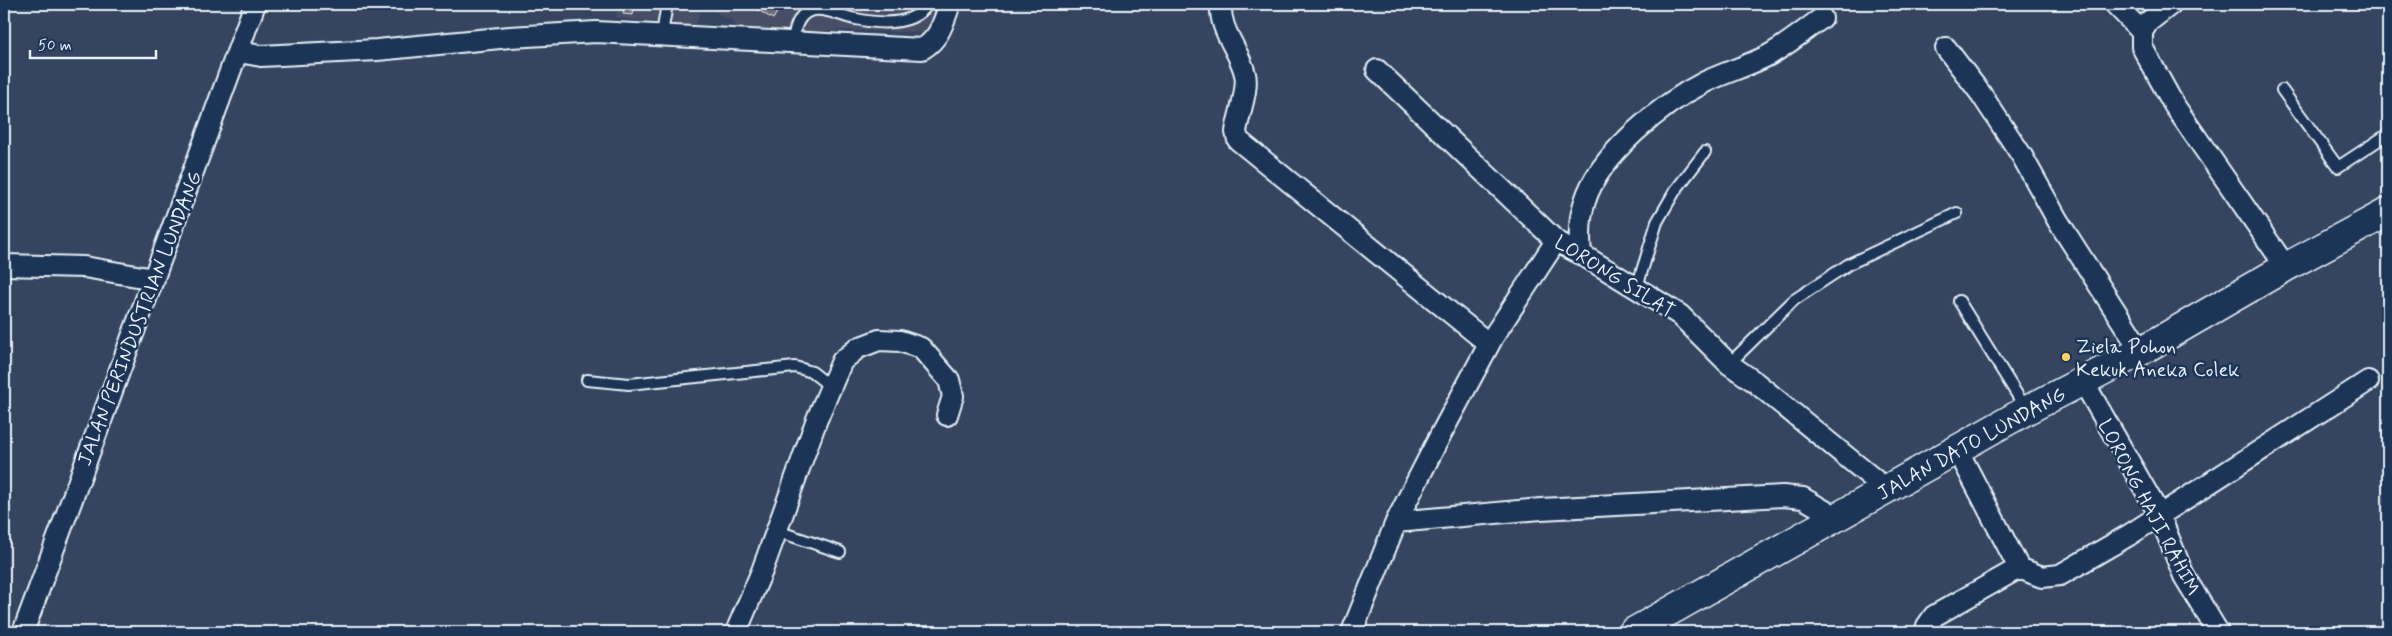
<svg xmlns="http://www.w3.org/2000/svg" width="2392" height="636" font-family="Mynerve,sans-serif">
<rect width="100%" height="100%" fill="#354560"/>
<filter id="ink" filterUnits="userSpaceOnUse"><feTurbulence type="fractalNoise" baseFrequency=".02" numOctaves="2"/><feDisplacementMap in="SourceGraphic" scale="10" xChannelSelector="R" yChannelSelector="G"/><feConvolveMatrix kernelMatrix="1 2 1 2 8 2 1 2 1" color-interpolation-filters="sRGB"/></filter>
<g filter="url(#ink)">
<path fill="#465066" d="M618 4H941L932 33 845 30 800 33 737 31 735 23 703 5 695 26 616 18Z"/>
<path fill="#6c6a75" stroke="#e8f1f8" d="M624 4H635L633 15 623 14Z
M748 4H782L773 19Z"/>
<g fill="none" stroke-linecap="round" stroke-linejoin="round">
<g stroke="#e8f1f8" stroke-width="14">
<path id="service" d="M662 34 667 4
M793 43C794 30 798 12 814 10 828 8 843 17 856 19 880 24 913 26 928 4
M2282 90 2338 167 2388 134
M1637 287 1657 222 1675 191 1705 152
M1959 301 2026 409
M1729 364 1794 300 1849 264 1957 213
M587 380 629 384 795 367 812 372 831 387
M777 531 840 552"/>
</g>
<g stroke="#e8f1f8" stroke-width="24">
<path id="minor" d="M1221 4C1219 31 1239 49 1245 74 1249 89 1238 116 1236 132L1238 140 1489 344
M2115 4 2142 32
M2142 32V47L2174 105 2286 267
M2142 32 2148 22 2171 4
M1946 48 1981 94 2022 156 2058 221 2141 351
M239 52 261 56 377 50 510 37 596 32 922 49C940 38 943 23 950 4
M1377 70 1556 241 1581 254 1680 315 1729 364 1755 382 1886 489
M1581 254C1579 235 1579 219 1585 201 1599 155 1663 103 1705 82 1726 72 1748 66 1769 55 1787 45 1805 30 1822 18
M4 265 84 267 154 279
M2083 381 2159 514 2184 576 2218 632
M1957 449 2019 568
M1396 522 1541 509 1783 496 1803 498 1837 518
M2019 568 2042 577 2060 575 2129 535 2368 381
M23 632 255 4
M736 632 762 571 817 419 842 361 858 348 879 340 900 341 921 348 949 380 953 396 947 415
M1352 632 1396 522 1442 432 1493 337 1556 241
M1925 632 1927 626 1934 616 2019 568"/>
</g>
<g stroke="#e8f1f8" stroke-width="31">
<path id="secondary" d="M1633 632 2027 410 2141 351 2286 267 2388 212"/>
</g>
<use href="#service" stroke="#1d3557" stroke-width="10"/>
<use href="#minor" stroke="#1d3557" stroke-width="20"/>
<use href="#secondary" stroke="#1d3557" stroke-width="28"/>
</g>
</g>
<circle fill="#ffd166" stroke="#1d3557" stroke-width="2" cx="2066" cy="357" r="5"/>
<g text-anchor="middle" stroke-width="5" stroke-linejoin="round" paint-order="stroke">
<g font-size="20" fill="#e8f1f8" stroke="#1d3557">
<text transform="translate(1615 276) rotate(32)" y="7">LORONG SILAT</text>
<text transform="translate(139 318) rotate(-69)" y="7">JALAN PERINDUSTRIAN LUNDANG</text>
<text transform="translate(1971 443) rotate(-29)" y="7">JALAN DATO LUNDANG</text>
<text transform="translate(2150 507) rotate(62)" y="7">LORONG HAJI RAHIM</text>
</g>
<g font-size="20" fill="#e8f1f8" stroke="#1d3557" text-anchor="start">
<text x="2076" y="353">Ziela Pohon<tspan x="2076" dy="23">Kekuk Aneka Colek</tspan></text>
</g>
</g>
<rect width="2392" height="636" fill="none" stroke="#1d3557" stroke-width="20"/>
<rect x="10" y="10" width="2372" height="616" fill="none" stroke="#e8f1f8" stroke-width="2" filter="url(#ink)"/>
<path d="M30 50v8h126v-8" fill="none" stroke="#e8f1f8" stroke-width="2.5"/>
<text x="38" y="50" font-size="15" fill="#e8f1f8" stroke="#1d3557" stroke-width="4" paint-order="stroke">50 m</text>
</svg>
